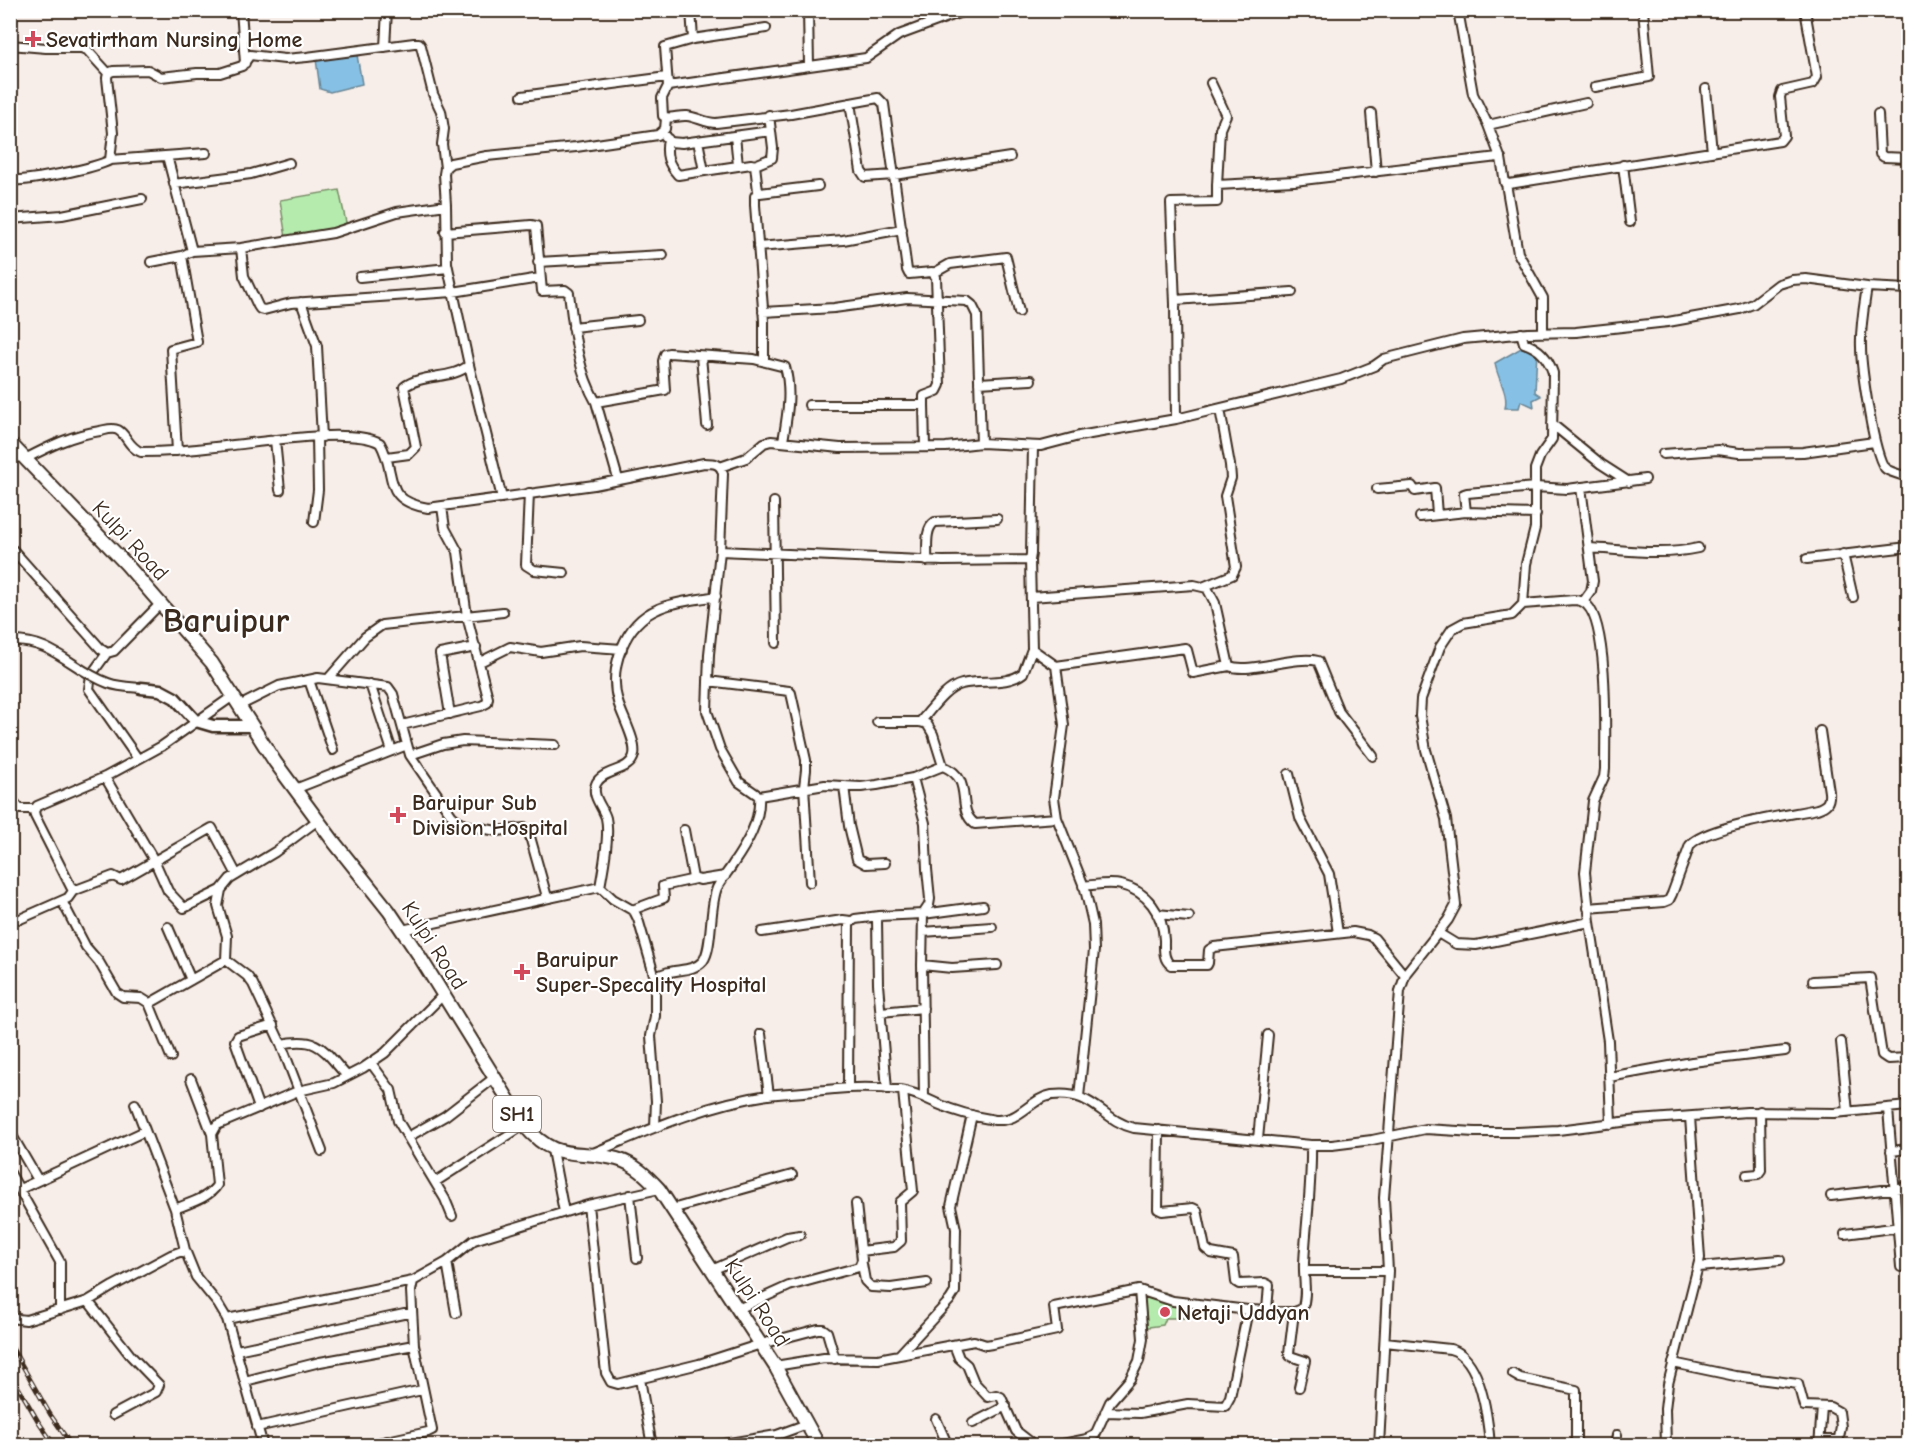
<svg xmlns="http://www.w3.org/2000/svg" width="1919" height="1456" font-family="'Comic Neue',sans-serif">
<rect width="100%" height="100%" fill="#f8eee9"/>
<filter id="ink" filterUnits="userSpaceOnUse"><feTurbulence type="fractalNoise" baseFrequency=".0167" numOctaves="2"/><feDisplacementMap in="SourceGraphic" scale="12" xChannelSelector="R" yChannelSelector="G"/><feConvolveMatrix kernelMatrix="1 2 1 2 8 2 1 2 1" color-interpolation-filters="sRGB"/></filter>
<g filter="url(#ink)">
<path fill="#b5ecae" stroke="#788b66" stroke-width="1.5" d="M339 190 347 227 286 238 280 200Z
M1165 1292 1169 1299 1188 1307 1185 1318H1166L1163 1325 1142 1328 1143 1293Z"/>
<path fill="#86c1e5" stroke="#688595" stroke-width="1.5" d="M357 55 362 84 330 92 320 89 316 59Z
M1533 346 1537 350 1535 392 1541 396 1533 400 1534 407 1521 401 1519 408H1505C1509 392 1497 379 1495 363L1523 347Z"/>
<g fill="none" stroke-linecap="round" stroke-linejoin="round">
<g stroke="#3b2a1e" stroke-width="12">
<path id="street" d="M241 10 245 63
M691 10 693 39 665 47 668 86 662 98 663 116C671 120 678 115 687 116 697 117 705 123 716 123L791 114 878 98 884 104 907 270 909 274 932 272 936 277 940 385 937 391 924 396V405H809
M808 10 809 66
M1458 10 1473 94 1488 125 1500 157
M693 39 766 28
M10 45 46 48H81L87 50 108 73
M385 47 387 10
M1211 83 1226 115 1220 129 1217 185 1294 181 1498 157 1501 158 1505 183 1509 184 1780 141 1784 136 1780 97 1782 91 1813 84 1817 77 1805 10
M668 86 866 58 899 35 964 11
M1595 87 1649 77 1643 10
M1706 89 1712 152
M522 96 667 77
M850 103 861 171 865 177 894 175 1010 157
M1371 113 1376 172
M1878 114 1880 154 1884 157 1908 158
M1488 125 1586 103
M665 136 670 142 682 143 771 131
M735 136 738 165
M668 139C665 155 668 164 678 175L751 164 755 165 758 191 760 193 818 186
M698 141 704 171
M167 156 192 251
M110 160 206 153
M755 165 772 158 773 148 769 115
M1623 165 1630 222
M10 180C27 182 96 168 110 160L113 133 107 78 108 73 113 71 148 70 161 77 197 73H220L242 66 250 55 285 59 307 57 414 43H419L421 46 433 94 441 111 444 129 442 144 445 168
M174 184 251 174 289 163
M1506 184 1518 253 1543 298V333
M758 191 755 196V205L764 321V361
M10 219 62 215 142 199
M445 232 531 225 536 226 542 291 565 290 569 293C574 331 577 369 596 402L665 390 663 361 665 354 669 353 754 359 785 367C792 391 787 417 783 441
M758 247 843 240 902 229
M241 248 244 276 258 306 260 309 264 310 291 303 453 292 540 278
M151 262 182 256 192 251 241 248 333 233 397 212 446 205 444 174 445 168 451 163 487 156 576 147 658 135 665 129 666 118
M538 262 663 255
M934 273 950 264 1006 257 1019 312
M360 277 448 268
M1867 287C1864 307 1860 327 1861 347 1861 365 1874 461 1886 469 1892 473 1902 475 1908 477
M1175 300 1292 292
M301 302 317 346 322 437
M763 312 834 308 907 298 967 301 972 305 977 315 981 443
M573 327 638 320
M701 356 707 425
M469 365 502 498
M979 383 1031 380
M596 402 618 479
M924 405 925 447
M1176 419 1175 304 1171 203 1217 202V185
M1552 424 1601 464 1629 482
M275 440 280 490
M177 451 171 349 197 342 182 256
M1663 454 1718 450 1739 453 1803 452 1874 442
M387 457 409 454 416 447 404 387C423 373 452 380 469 365L447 263 446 205
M25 459C50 446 72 435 100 431 106 430 112 427 118 430 127 435 128 447 141 452 166 452 191 450 215 447 252 444 350 426 380 443 398 474 380 500 428 508L594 485 704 463C714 463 721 463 723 474L720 551 709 654 707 711 720 749 739 782 759 796C761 821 746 845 733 864 728 872 721 880 717 888 709 907 713 948 703 961 692 974 669 967 655 978V1016L651 1036 656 1101 655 1127
M720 467 746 458 764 443 771 441 840 448 946 447 981 443 1041 446 1079 436 1176 419 1341 379 1374 366 1384 359 1463 339 1528 333 1576 332 1668 322 1740 309 1753 304 1779 284 1792 280 1806 279 1867 287 1908 289
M1581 487 1593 581 1591 591 1583 602
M1377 489 1412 486 1415 491 1435 488 1437 515
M529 493 526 565 534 570 564 573
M774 502 776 643
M1466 512 1464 494 1467 493 1535 487 1567 489 1645 479
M1420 517 1466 512 1536 514
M314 522 318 490 317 437
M1589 548C1625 550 1663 556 1698 548
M13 550 101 649 107 653 114 651 161 603
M720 551 943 561 1030 560
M1843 554 1853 597
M1807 559 1908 547
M927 561C928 549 924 529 935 522L997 519
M1205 586 1232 575 1236 567 1225 496 1231 478 1230 465 1220 409
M1031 597 1194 585 1207 588 1215 603 1229 666C1251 674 1294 655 1318 661L1339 712 1373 756
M1523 604 1574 600C1579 600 1583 601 1587 605 1609 626 1605 737 1605 769L1604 777 1593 801 1585 872 1590 922 1608 1041 1611 1124
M1032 649 1056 666 1064 725 1054 798 1057 818 1085 889 1093 924 1094 950 1079 1097
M107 653 91 675 89 689 138 759
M480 662 510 647 541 652 580 646 622 649
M1056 666 1185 648 1187 650 1193 673 1229 666
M329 678 365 637 382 625 503 612
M309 680 333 750
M708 681 789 691 791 693 806 760V770L804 787 810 882
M370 684 392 751
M239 706 279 686 318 678 388 687 393 694 410 755 452 816 464 825 497 831 525 828 529 833 547 897
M450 714 440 654 476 647
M877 722H920L927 724 933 734 943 766
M920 722C931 710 945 688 962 684 980 679 1007 686 1023 673L1032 649 1030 560 1031 554 1033 446
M402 725 481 706 487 703 488 698 467 616 458 552 445 528 442 507
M410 755 443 744 463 741 555 745
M1289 774 1300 818 1329 874 1338 933
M105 777 155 862 168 891 184 908 221 890
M913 778 925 823 927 869 930 899 929 905 923 914 922 965 924 1096
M844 786 849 826 857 859 866 864 885 863
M295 789 407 745
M759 796 825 785 861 787 877 785 913 778 943 766C976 780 954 808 975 824L1057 818
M10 798 20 809H35
M318 820 275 852 230 879 221 890 218 906 227 936 226 960 247 976 253 984 281 1044 322 1151
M684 830 693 878 700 880 725 876
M1083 886C1095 885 1110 882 1121 885 1147 891 1163 913 1164 940 1164 949 1163 960 1171 965H1207L1208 963 1209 950 1214 947 1353 932 1368 935 1374 938 1405 976
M600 887C603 870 610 835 606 818 603 807 591 796 596 784 602 769 631 772 634 755 637 742 622 716 618 702 608 669 624 623 658 609 675 601 697 600 716 596
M600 887 613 899 634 911 638 919 655 978
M73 891 113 876 121 880 212 828 237 875
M62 901 86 947 99 962 117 993 123 997 141 998 149 1003 152 1002 226 960
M1588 908 1664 902 1669 900 1672 894 1690 845C1706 826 1789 815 1817 809 1826 806 1830 803 1829 792L1820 731
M632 910 664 898 663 886 695 879
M1157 914 1189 917
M20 919 68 898 73 891 35 816 34 811 37 806 105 777 142 757 162 746 233 696
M168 927 191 980
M402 930 600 887
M762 932 843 920 851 921
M923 932 992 927
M1438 933 1456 944 1476 945 1590 922
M922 965 952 968 997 965
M1813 981 1870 978 1882 1055 1888 1059 1908 1058
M149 1003 171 1057
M881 1012 923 1008
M761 1034 769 1095
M1841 1042 1848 1112
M281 1044C320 1036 323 1050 347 1076
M371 1063 391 1090 398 1121 445 1199 452 1216
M1609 1077 1692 1062 1785 1051
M191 1079 212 1134
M848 1087 849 924 855 919 879 916
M887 1089 878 984 877 920 879 916 923 914 983 906
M135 1104 175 1209
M259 1108 235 1041 238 1036 273 1025
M1888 1109 1901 1267
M1159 1130 1158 1209 1162 1211 1193 1208 1197 1210 1205 1248 1211 1253 1233 1257 1236 1282 1239 1284 1265 1283 1269 1285 1267 1310
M10 1132 38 1180
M408 1137 445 1116 494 1078
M1258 1139 1268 1035
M552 1150 564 1212
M1891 1151 1908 1149
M591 1154C648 1130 706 1104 768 1095 783 1093 798 1093 813 1091 843 1088 870 1086 900 1090 914 1092 925 1098 938 1104 956 1112 976 1117 995 1120 1021 1122 1029 1099 1052 1095 1094 1090 1101 1120 1134 1128L1311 1145H1332L1372 1140 1425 1129 1475 1132H1517L1558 1130 1638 1120 1747 1112 1834 1113 1908 1106
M10 1173 60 1262V1310
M1747 1175 1758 1174 1761 1170 1760 1111
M435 1182 524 1125
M20 1189 145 1131
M630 1195 637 1258
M1831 1196 1908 1187
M588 1205 606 1373 611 1382 618 1384 699 1364 761 1344 818 1329H823L827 1332 835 1359
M672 1209 792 1175
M1845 1234 1908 1226
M185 1250 196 1277 218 1304 227 1319 263 1446
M861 1251 894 1247 901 1241 900 1202 913 1191 903 1091
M447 1262 456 1313
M862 1264 865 1281 871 1287 891 1288 927 1283
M1699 1267 1780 1260
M712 1270 787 1237 800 1235
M1304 1271H1388
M88 1301 131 1356 159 1385 156 1392 113 1415
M738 1309 789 1286 859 1267 862 1260 856 1204
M1294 1312 1289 1353 1290 1356 1305 1361 1299 1387
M10 1318 26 1320 88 1301 113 1286 171 1255 185 1250 175 1209C189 1203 209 1198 217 1185L212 1134 217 1125 298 1091 334 1083 363 1068 385 1053 443 995
M227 1319 413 1281
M1385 1342 1450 1349C1481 1356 1488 1419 1490 1446
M954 1345 959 1358 967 1365 974 1382 988 1397 996 1395 1001 1397 1016 1431 1034 1445
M237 1350 404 1314H412
M900 1354 950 1300 955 1292 956 1229 951 1206 972 1115
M1673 1363 1735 1376 1798 1384 1804 1406 1830 1407 1839 1412 1841 1427 1839 1438 1833 1440H1819
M775 1366 824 1358 878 1359 974 1341 986 1345 992 1344 1057 1330 1054 1307 1139 1290
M1513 1374 1520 1378 1576 1390V1446
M640 1379 652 1446
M245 1381 320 1362 414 1345
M1105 1412 1140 1413 1188 1404 1225 1406 1230 1397 1248 1310 1294 1312 1302 1309C1308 1295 1303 1278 1304 1263 1306 1223 1312 1185 1311 1145
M936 1419 948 1446
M973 1423 1006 1406
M257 1427 422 1390
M717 1445 777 1435 807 1424
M364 1446 428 1432 432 1430 414 1345 411 1291 413 1281 447 1262 474 1240 588 1205 659 1189
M1053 1446 1087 1439 1095 1435 1110 1402 1130 1379 1139 1361 1143 1339 1139 1290 1173 1301 1248 1310
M1379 1446 1388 1271 1384 1198 1400 991 1406 973 1448 920 1456 905 1446 819 1426 750 1420 716 1421 699 1440 647 1452 629 1463 623 1512 615 1523 604 1526 564 1535 528V469L1540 456 1552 439 1553 373C1548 357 1539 348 1524 343L1521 333
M1615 1446 1617 1435
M1666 1446 1665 1409 1668 1384 1700 1258 1690 1117
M1819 1446 1822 1407"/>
</g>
<g stroke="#3b2a1e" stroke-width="15">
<path id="secondary" d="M141 688 160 690 175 698 196 721 213 726H252"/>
</g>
<g stroke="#3b2a1e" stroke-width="16">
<path id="primary" d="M10 443 126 564 212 663 275 762 334 842 389 911 418 954 524 1125C557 1164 575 1148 617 1159 635 1164 647 1176 659 1189L775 1366 819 1446"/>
</g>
<use href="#street" stroke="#fff" stroke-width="8"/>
<use href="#secondary" stroke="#fff" stroke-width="10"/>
<use href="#primary" stroke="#fff" stroke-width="12"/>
<g stroke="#3b2a1e" stroke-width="4.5">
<path id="rail" d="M10 1344 50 1414 72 1446
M10 1373 38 1421 55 1446"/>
</g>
<use href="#rail" stroke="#fff" stroke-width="2" stroke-dasharray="7" stroke-linecap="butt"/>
<g stroke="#3b2a1e" stroke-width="12" stroke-linecap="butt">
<path id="street-bridge" d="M10 641C53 639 72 670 108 683 119 687 129 687 141 688"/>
</g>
<use href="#street-bridge" stroke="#fff" stroke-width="8"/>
</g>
</g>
<g fill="#d1495b" stroke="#fff" stroke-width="2">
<path d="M30 30h6v6h6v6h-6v6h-6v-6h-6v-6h6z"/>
<path d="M395 806h6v6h6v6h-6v6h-6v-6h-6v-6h6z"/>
<path d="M519 963h6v6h6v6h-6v6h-6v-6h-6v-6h6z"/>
<circle cx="1165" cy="1312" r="6"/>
</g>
<g text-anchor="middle" stroke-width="4.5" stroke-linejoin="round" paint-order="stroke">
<rect fill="#fff" stroke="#766a62" stroke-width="1.5" x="493" y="1096" width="48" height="36" rx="4.5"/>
<g font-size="21" font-weight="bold" fill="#3b2a1e">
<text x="517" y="1121">SH1</text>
</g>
<g font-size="22" font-weight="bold" fill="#3b2a1e" stroke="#fff" text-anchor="start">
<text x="46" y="47">Sevatirtham Nursing Home</text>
<text x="412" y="810">Baruipur Sub<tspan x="412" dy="25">Division Hospital</tspan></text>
<text x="536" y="967">Baruipur<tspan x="536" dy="25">Super-Specality Hospital</tspan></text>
<text x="1177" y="1320">Netaji Uddyan</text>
</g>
<g font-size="22" fill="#3b2a1e" stroke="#fff">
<text transform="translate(131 540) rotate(47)" y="8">Kulpi Road</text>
<text transform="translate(435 945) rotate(57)" y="8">Kulpi Road</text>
<text transform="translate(758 1302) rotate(57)" y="8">Kulpi Road</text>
</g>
<g font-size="34" font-weight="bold" fill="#3b2a1e" stroke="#fff">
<text x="226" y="632">Baruipur</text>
</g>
</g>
<rect width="1919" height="1456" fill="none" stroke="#fff" stroke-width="36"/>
<rect x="18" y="18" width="1883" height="1420" fill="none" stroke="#3b2a1e" stroke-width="2" filter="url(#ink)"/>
</svg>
